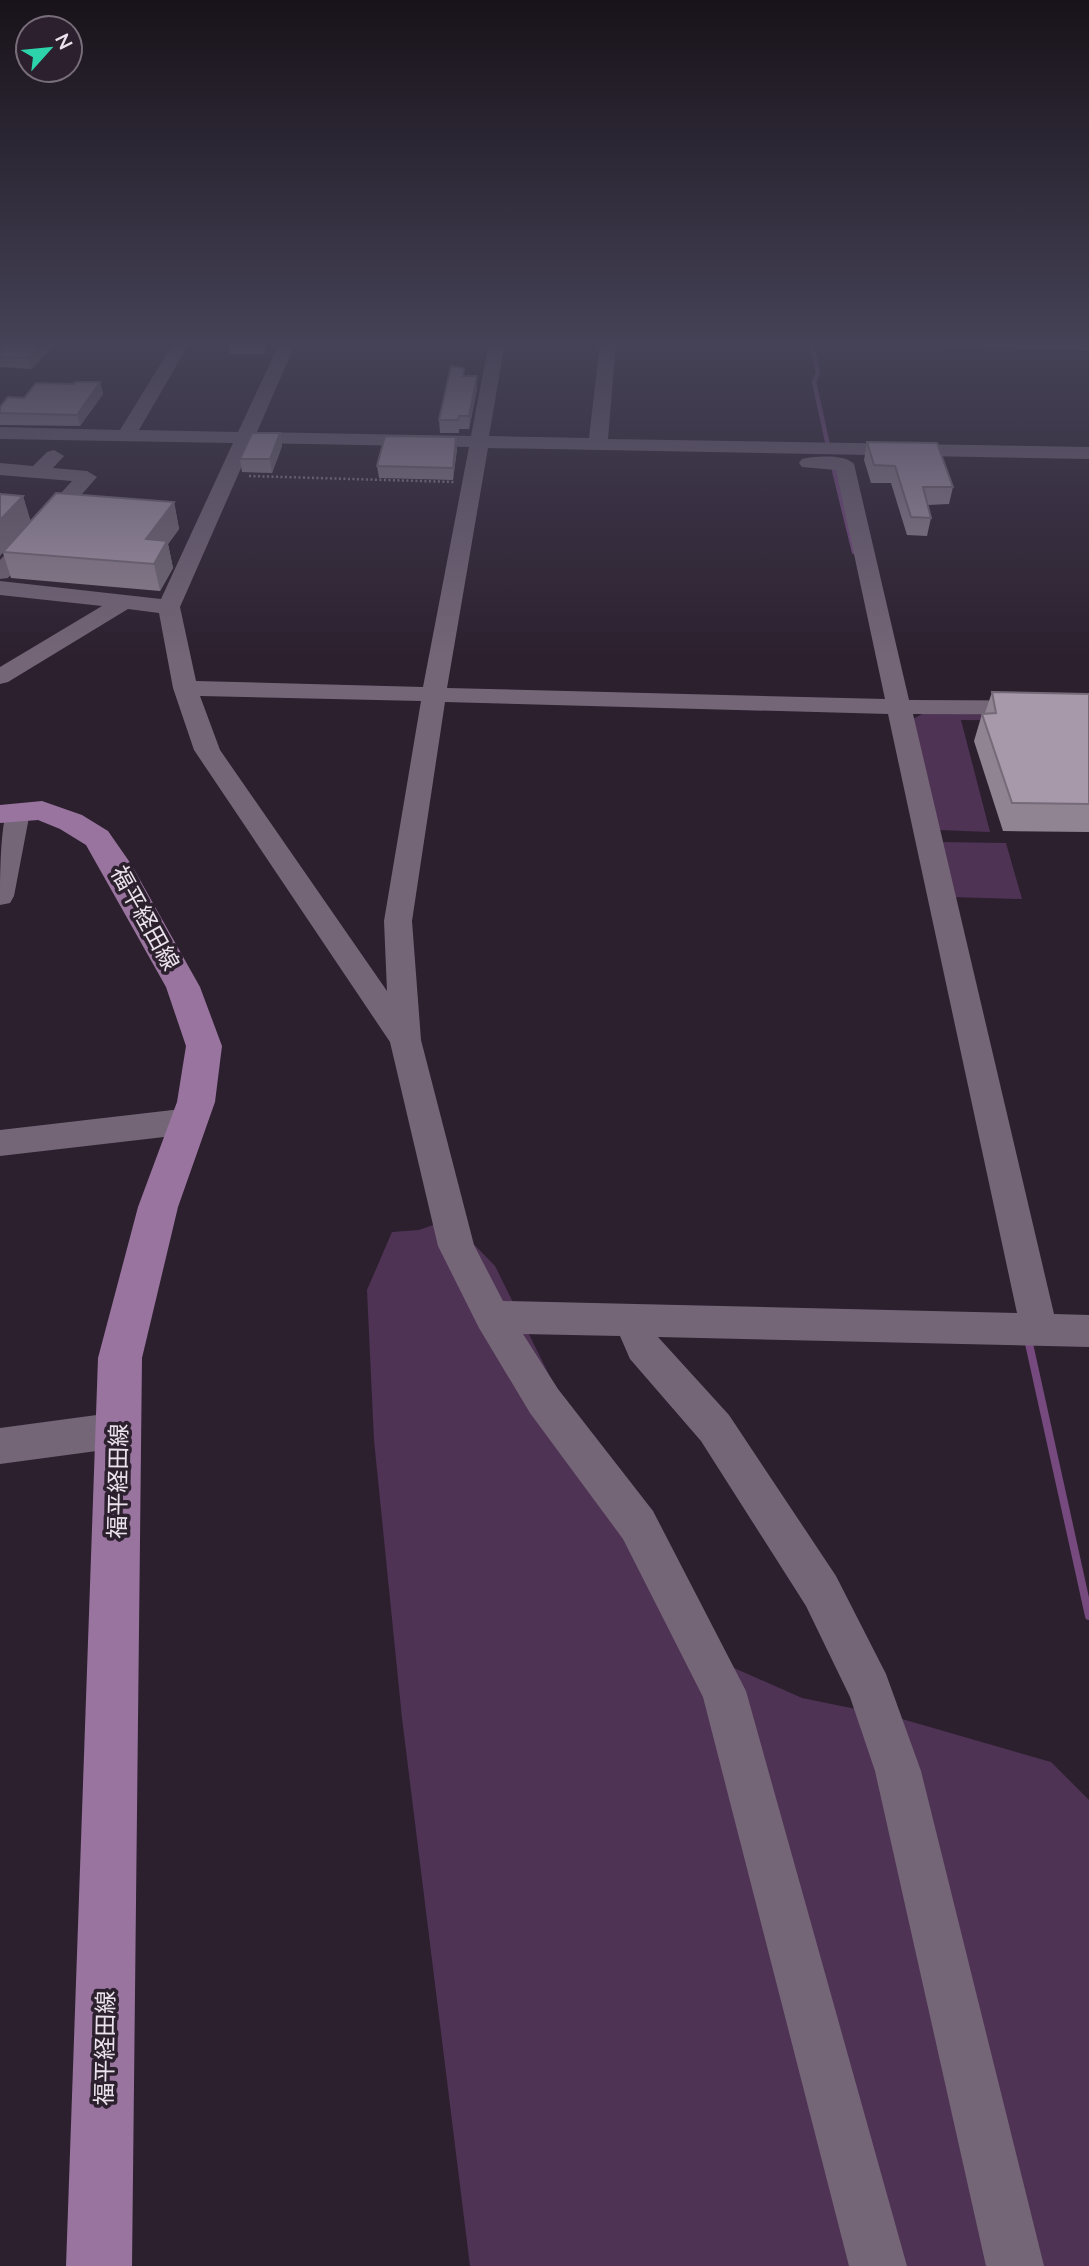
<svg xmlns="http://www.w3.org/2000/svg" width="1089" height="2266" font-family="Lato,'Noto Sans JP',sans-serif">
<rect width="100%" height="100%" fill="#2c202e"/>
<path fill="#4f3355" d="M924 713 1089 717V721L961 720 990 832 939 830 913 719Z
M939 842 1006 843 1022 899 952 897Z
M433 1225 458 1228 495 1266 591 1459 679 1622 734 1668 802 1698 895 1717 1051 1762 1089 1800V2266H470L402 1718 374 1440 367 1290 392 1232 419 1230Z"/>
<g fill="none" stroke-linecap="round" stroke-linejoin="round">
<path stroke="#764a7f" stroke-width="4.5" d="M811 342 818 373 814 382 829 450
M832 462 854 552"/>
<path stroke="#764a7f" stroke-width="8" d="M1028 1339 1089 1616"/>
<path stroke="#8d838f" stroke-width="2.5" stroke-dasharray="2 2.5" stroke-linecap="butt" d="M249 476 454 482"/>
<path fill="#746677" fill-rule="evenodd" d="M174 342H190L139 430 238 432 280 342H296L257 432 471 436 489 342H505L489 436 589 438 600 342H616L608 439 1089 447V459L488 448 447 688 885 699 836 470 802 467 799 463 802 459C815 456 845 454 854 464L909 700 1089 701V715L913 714 1054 1314 1089 1315V1347L658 1337 729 1415 836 1576 886 1674 921 1771 1044 2266H986L875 1771 850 1697 806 1606 701 1441 630 1359 620 1336 523 1334 558 1389 653 1511 746 1691 907 2266H849L703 1697 623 1539 530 1413 479 1328 438 1246 390 1042 194 750 173 688 159 613 128 609 8 682 0 684V667L102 606 0 595V581L161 599 233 443 0 439V427L120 430ZM252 443 469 447 423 687 196 681 180 607ZM200 696 421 701 384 921 387 991 220 750ZM445 702 888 714 1017 1313 503 1301 474 1245 421 1040 412 921Z
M943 342H1089V350L951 347Z
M54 450 64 456 53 468 87 471 97 477 8 578 0 579V560L72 481 0 475V463L33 466 47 452Z
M17 804 26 806 30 812 14 896 10 903 0 905C0 879 0 827 8 806Z
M190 1108 202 1112 206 1121 202 1130 190 1134 0 1156V1130Z
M119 1412 133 1417 139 1430 133 1443 119 1448 0 1464V1428Z"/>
<path fill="#98749f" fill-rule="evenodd" d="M42 801 82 815 108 831 131 864 200 987 222 1046 215 1102 178 1207 142 1358 132 2266H66L98 1358 138 1207 177 1102 186 1046 166 987 86 845 60 829 38 820 0 823V805Z"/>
</g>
<path fill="#908392" d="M0 342H58L31 369 0 367Z
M228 342H269L264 354H230Z
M465 376H477V389L469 429H459V433H440L439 420Z
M100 382 103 394 80 426 0 425V407L24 398 74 384Z
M280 433 282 446 272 473 242 472 240 459Z
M867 442 953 487 949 504 928 505 931 518 927 536 907 535 891 483H871L864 460Z
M457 449 453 480 379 478 377 466Z
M23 496 30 521 174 502 179 529 168 544 173 568 160 591 11 578 3 553Z
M992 692 1089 694V832L1003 831 974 741 982 714 985 713Z"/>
<path fill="#756a77" d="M44 342H58L31 369 28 358Z
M263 342H269L264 354Z
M477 376V389L469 429V416Z
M100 382 103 394 80 426 77 415Z
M280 433 282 446 272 473 270 459Z
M456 437 457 449 453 480V468Z
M23 496 31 522 0 556V520Z
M174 502 179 529 168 544 173 568 160 591 154 564 146 539Z"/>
<path fill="#a798aa" stroke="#756a77" stroke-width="2" d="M0 342H44L28 358 0 357Z
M451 366 464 368 463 376H477L469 416H459L458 420H439Z
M75 382H100L77 415 0 413V407L8 397 24 398 36 383 74 384Z
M252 433H280L270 459H240Z
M385 436 456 437 453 468 377 466Z
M867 442 937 443 953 487H923L931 518 911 517 895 466 874 465Z
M56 493 174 502 146 539 167 541 154 564 3 552Z
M0 494 23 496 0 520Z
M992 692 1089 694V804L1012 803 982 714 996 713Z"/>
<linearGradient id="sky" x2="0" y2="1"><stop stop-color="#181219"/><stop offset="0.52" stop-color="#454257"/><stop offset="1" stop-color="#454257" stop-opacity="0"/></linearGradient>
<rect width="1089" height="659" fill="url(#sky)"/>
<g text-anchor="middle" stroke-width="7" stroke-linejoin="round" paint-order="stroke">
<g font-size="23" fill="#eae2ec" stroke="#2c202e">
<text transform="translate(145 918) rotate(61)" y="8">福平経田線</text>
<text transform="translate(118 1481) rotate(-89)" y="8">福平経田線</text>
<text transform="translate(105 2048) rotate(-89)" y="8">福平経田線</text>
</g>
</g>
<g transform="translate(49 49) rotate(63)"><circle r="33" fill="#2c202e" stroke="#786e7a" stroke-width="2"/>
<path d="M0-5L12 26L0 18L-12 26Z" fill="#2dd4ab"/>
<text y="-10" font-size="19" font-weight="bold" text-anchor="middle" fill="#eae2ec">N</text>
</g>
</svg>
